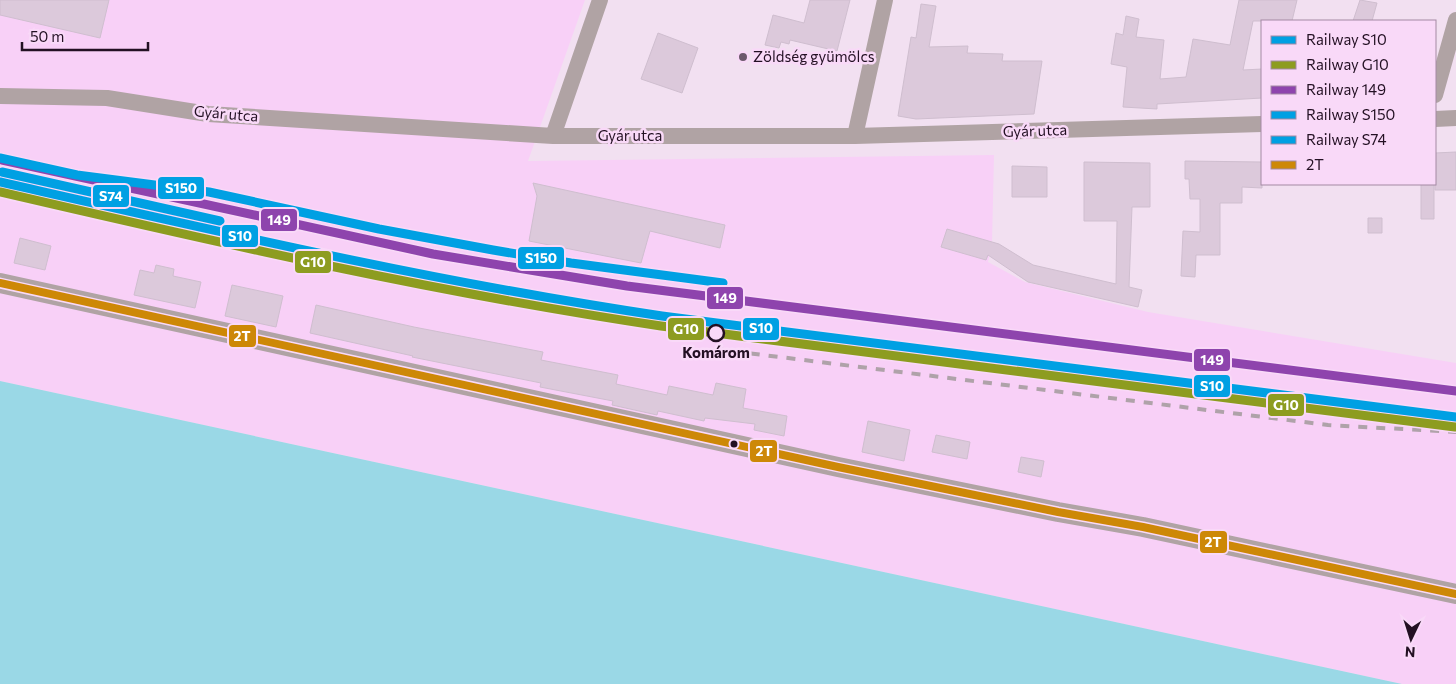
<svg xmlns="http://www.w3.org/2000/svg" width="1456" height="684" font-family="Commissioner,sans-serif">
<rect width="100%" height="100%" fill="#f2e0f1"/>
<path fill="#f8d0f7" d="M0 0H585L528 161 994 155 992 243 988 262 1025 282 1148 312 1456 363V684H1402L0 381Z"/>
<path fill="#9ad8e6" d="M0 381 1402 684H0Z"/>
<path fill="#dcc9db" stroke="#cfbecf" d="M0 0H109L100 38 0 15Z
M810 0H850L837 51 790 40 789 44 781 42 779 48 765 45 773 15 804 23Z
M1239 0H1297L1292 21H1253L1243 70 1262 69V98L1157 104V109L1123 107 1127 67 1111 64 1116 33 1123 35 1126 16 1139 19 1136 37 1164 40 1160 79 1186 77 1193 39 1230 45Z
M1360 0 1377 3 1372 21H1353Z
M921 4 936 6 929 47 968 46 967 53 1003 54 1002 61H1042L1034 114 916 119 898 116 911 37 916 38Z
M658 33 698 48 682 93 641 79Z
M1456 152V190H1435V153Z
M1185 161 1262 162V188L1242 187V203H1220V255H1196L1195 277 1181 276 1183 231 1200 232V199H1190L1189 179H1185Z
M1084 162 1150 163V207H1132L1129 287 1142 290 1138 307 1028 282 988 255 986 260 941 247 947 229 999 244 1033 265 1116 284 1117 221H1084Z
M1012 166 1047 167V197H1012Z
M533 183 725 225 720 248 650 231 641 263 529 241 537 196Z
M1421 184H1434V219H1421Z
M1368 218H1382V233H1368Z
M20 238 51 246 45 270 14 263Z
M156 265 174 269 173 276 201 282 195 308 134 295 140 270 154 273Z
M232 285 283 296 276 327 225 316Z
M316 305 414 327 543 352 541 360 618 375 616 384 667 395 669 386 713 395 716 383 746 389 743 408 787 416 784 436 754 430 755 424 705 418 704 421 658 411 657 415 612 405 613 401 540 387 541 383 412 357 413 356 310 333Z
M868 421 910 430 904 461 862 452Z
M936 435 970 442 967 459 932 452Z
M1021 457 1044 461 1041 477 1018 472Z"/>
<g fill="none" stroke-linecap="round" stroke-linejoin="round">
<path stroke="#b0a3a4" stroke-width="16" d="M1435 95 1456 20
M0 96 107 98 208 114 553 136H855L1262 124
M1435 119 1456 118
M553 136 600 0
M855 136 885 0"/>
<path stroke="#b0a3a4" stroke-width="20" d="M0 283 838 467 1058 512 1143 527 1456 594"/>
<path stroke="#afa2a9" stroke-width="4" stroke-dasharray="9 9" stroke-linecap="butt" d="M715 349 1328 425 1456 432"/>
<g stroke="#f9d9f8" stroke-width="11">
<path id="bus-1" d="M0 283 838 467 1058 512 1143 527 1456 594"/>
</g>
<use href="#bus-1" stroke="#cd8807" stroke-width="8"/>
<g stroke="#f9d9f8" stroke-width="12">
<path id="rail-1" d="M0 182C220 232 439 283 662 316L1456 417"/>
</g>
<g stroke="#f9d9f8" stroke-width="12">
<path id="rail-2" d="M0 192C219 243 438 293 661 326L1455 427"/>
</g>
<g stroke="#f9d9f8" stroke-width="12">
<path id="rail-3" d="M2 160 433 254 627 286 1456 391"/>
</g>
<g stroke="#f9d9f8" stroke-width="12">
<path id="rail-4" d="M0 158 77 175 209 192 379 229 493 250 571 263 723 283"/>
</g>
<g stroke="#f9d9f8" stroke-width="12">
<path id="rail-5" d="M2 172 220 221"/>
</g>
<use href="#rail-1" stroke="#00a0e3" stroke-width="9"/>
<use href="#rail-2" stroke="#8d9c20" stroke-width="9"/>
<use href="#rail-3" stroke="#8e44ad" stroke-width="9"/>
<use href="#rail-4" stroke="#00a0e3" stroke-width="9"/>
<use href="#rail-5" stroke="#00a0e3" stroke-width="9"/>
</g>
<circle fill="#6b596b" stroke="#f9d9f8" stroke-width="2" cx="743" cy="57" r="5"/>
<circle fill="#f9d9f8" stroke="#231023" stroke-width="2.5" cx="716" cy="333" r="8"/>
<circle fill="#231023" stroke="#f9d9f8" stroke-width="2" cx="734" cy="444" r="4.5"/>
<g text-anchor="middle" stroke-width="5" stroke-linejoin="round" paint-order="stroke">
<g font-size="15" fill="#231023" stroke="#f9d9f8" text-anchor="start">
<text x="753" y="62">Zöldség gyümölcs</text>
</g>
<g font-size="15" fill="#231023" stroke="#f9d9f8">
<text transform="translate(226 114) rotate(5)" y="5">Gyár utca</text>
<text transform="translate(1035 131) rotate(-2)" y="5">Gyár utca</text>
<text x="630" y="141">Gyár utca</text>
</g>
<g font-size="15" font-weight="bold" fill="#231023" stroke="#f9d9f8">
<text x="716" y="358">Komárom</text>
</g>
</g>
<g stroke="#f9d9f8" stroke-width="2">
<rect x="157" y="176" width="48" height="24" rx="5" fill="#00a0e3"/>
<rect x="92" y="184" width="38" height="24" rx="5" fill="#00a0e3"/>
<rect x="260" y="208" width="38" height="24" rx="5" fill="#8e44ad"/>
<rect x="221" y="224" width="38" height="24" rx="5" fill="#00a0e3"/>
<rect x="517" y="246" width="48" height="24" rx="5" fill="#00a0e3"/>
<rect x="294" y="250" width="38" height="24" rx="5" fill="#8d9c20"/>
<rect x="706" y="286" width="38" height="24" rx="5" fill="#8e44ad"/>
<rect x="742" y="317" width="38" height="24" rx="5" fill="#00a0e3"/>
<rect x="667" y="317" width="38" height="24" rx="5" fill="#8d9c20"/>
<rect x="228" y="324" width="29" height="24" rx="5" fill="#cd8807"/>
<rect x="1193" y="348" width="38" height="24" rx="5" fill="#8e44ad"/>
<rect x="1193" y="374" width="38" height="24" rx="5" fill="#00a0e3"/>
<rect x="1267" y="393" width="38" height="24" rx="5" fill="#8d9c20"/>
<rect x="749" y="439" width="29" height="24" rx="5" fill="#cd8807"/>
<rect x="1199" y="530" width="29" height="24" rx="5" fill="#cd8807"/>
</g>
<g font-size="14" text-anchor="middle" font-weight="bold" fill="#fff">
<text x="181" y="193">S150</text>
<text x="111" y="201">S74</text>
<text x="279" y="225">149</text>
<text x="240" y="241">S10</text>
<text x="541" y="263">S150</text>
<text x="313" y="267">G10</text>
<text x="725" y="303">149</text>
<text x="761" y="333">S10</text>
<text x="686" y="334">G10</text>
<text x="242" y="341">2T</text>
<text x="1212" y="365">149</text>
<text x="1212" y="391">S10</text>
<text x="1286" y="410">G10</text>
<text x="764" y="456">2T</text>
<text x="1213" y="547">2T</text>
</g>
<rect x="1261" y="20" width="175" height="165" fill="#f9d9f8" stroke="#a389a3"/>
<rect x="1271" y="36" width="25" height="8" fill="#00a0e3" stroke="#a389a3"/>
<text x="1306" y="45" font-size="15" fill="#231023">Railway S10</text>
<rect x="1271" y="61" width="25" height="8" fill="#8d9c20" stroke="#a389a3"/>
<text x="1306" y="70" font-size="15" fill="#231023">Railway G10</text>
<rect x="1271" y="86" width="25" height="8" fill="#8e44ad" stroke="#a389a3"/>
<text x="1306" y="95" font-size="15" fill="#231023">Railway 149</text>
<rect x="1271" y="111" width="25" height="8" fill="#00a0e3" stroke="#a389a3"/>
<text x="1306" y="120" font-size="15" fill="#231023">Railway S150</text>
<rect x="1271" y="136" width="25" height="8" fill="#00a0e3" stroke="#a389a3"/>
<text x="1306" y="145" font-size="15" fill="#231023">Railway S74</text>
<rect x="1271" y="161" width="25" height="8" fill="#cd8807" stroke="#a389a3"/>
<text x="1306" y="170" font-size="15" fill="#231023">2T</text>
<g transform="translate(1411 639) rotate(184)" stroke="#f9d9f8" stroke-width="4" paint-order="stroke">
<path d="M0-4L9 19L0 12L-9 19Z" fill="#231023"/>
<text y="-8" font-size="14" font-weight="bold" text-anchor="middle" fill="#231023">N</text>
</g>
<path d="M22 42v8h126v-8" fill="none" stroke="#231023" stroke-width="2.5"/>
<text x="30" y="42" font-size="15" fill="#231023" stroke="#f9d9f8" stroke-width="4" paint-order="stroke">50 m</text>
</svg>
